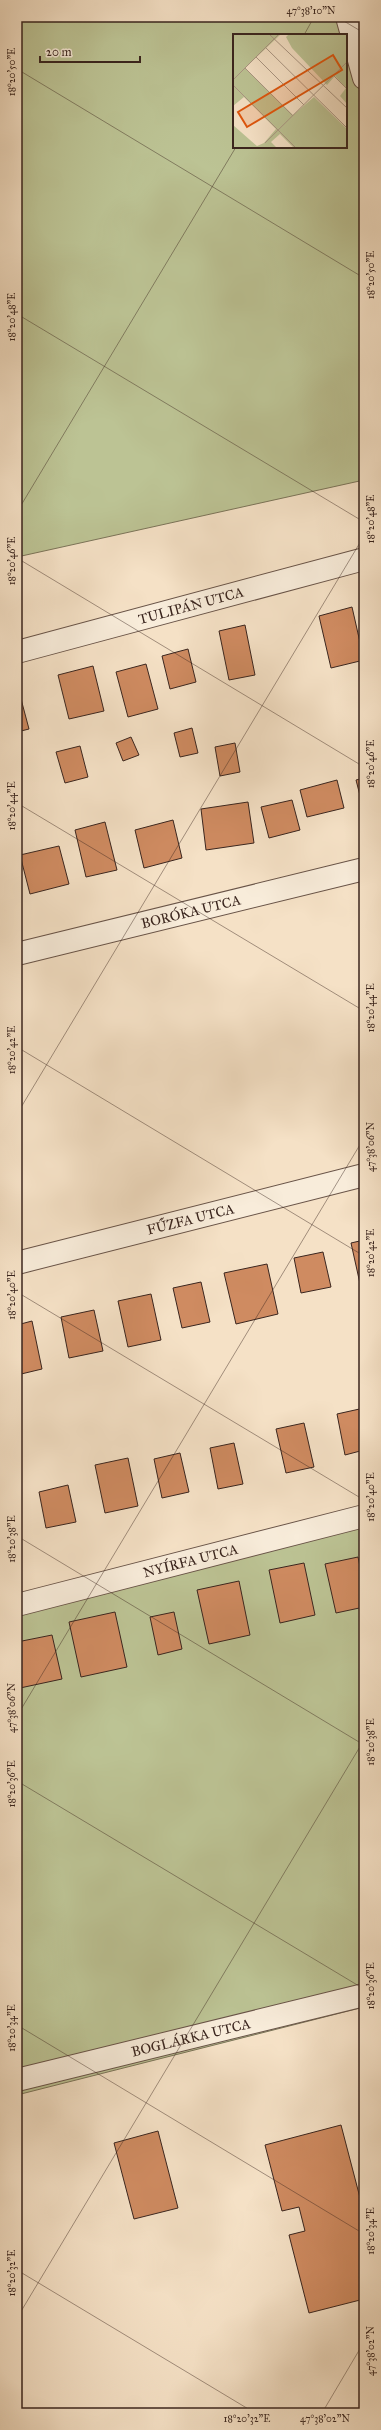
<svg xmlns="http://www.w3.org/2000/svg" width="381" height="2430" font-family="'IM FELL Great Primer',serif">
<rect width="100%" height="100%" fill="#f5e1c6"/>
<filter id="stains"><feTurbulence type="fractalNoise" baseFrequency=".005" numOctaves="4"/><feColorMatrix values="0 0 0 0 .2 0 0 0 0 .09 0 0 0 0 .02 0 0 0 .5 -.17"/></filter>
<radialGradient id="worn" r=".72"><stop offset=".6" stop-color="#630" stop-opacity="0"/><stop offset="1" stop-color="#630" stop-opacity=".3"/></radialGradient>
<path fill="#bcc394" stroke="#7b7459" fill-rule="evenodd" d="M17 17H364V480L17 557ZM234 35H346V147H234Z
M364 1519V2007L17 2095V1610Z"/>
<path fill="#cf8b61" stroke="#3a251e" d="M352 607 364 660 331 668 319 616Z
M245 625 255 675 229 680 219 631Z
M188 649 196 682 170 689 162 656Z
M146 664 158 709 128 717 116 672Z
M93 666 104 711 69 719 58 675Z
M17 684 29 729 17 732Z
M192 728 198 753 180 757 174 733Z
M131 737 139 755 123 761 116 743Z
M235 743 240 772 220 776 215 747Z
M80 746 88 777 65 783 56 752Z
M364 778V811L356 780Z
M337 780 344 808 307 817 300 790Z
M292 800 300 830 269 838 261 807Z
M248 802 254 843 206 850 201 809Z
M173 820 182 858 144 868 135 830Z
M105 822 117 870 86 877 75 830Z
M59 846 69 884 30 894 20 855Z
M364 1240V1287L361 1288 351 1243Z
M323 1252 331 1287 301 1293 294 1258Z
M267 1264 278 1314 236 1324 224 1273Z
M201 1282 210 1322 182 1328 173 1288Z
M151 1294 161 1340 128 1347 118 1301Z
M94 1310 103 1351 69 1358 61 1317Z
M32 1321 42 1369 17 1375V1325Z
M364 1408V1450L345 1455 337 1414Z
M304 1423 314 1467 286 1473 276 1429Z
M234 1443 243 1484 218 1489 210 1448Z
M180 1453 189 1492 162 1498 154 1459Z
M128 1458 138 1506 105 1513 95 1465Z
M68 1485 76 1522 46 1528 39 1492Z
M358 1557 364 1586V1607L336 1613 325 1564Z
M304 1563 315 1615 280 1623 269 1570Z
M239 1581 250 1635 209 1644 197 1590Z
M115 1612 127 1667 81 1677 69 1622Z
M174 1612 182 1649 158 1655 150 1617Z
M52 1635 62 1679 20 1688 17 1675V1642Z
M341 2125 364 2213V2299L309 2313 289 2235 305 2231 299 2207 282 2211 265 2145Z
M158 2131 178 2208 134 2219 114 2143Z"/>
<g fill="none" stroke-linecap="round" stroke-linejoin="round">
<g stroke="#695448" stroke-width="24">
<g id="minor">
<path d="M347 17 364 78"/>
<path id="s1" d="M17 652 364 559"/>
<path id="s2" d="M17 954 364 869"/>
<path id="s3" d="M17 1263 364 1175"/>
<path id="s4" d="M17 1605 364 1516"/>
<path id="s5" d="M17 2080 364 1995"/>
</g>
</g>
<use href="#minor" stroke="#f8ecda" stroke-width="22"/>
</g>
<path fill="none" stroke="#3a251e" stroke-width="1" stroke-opacity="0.45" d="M337 17 364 33M304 35 314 17M17 69 364 278M17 314 364 522M17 512 236 147M17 558 364 767M17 803 364 1011M17 1047 364 1256M17 1114 364 536M17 1292 364 1500M17 1536 364 1745M17 1716 364 1138M17 1781 364 1989M17 2025 364 2234M17 2270 255 2413M17 2318 364 1740M322 2413 364 2342"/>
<g text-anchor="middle" stroke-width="3.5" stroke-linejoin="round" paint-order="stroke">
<g font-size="14" fill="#3a251e" stroke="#f8ecda">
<text dy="5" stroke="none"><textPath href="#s1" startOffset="180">TULIPÁN UTCA</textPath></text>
<text dy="5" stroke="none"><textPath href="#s2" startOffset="179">BORÓKA UTCA</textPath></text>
<text dy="5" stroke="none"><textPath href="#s3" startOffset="179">FŰZFA UTCA</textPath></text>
<text dy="5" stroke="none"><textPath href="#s4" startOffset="179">NYÍRFA UTCA</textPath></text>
<text dy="5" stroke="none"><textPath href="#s5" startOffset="179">BOGLÁRKA UTCA</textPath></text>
</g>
</g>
<g transform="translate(233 34)">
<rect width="114" height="114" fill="#f5e1c6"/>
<path d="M0 0H48L12 34 60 81 81 63 114 95V114H61L47 100 38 108 44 114H0V91L24 112 31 109 43 95 11 63 0 72ZM56 0H114V70L107 62 113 54 102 42 94 51 59 14 53 3Z" fill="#bcc394"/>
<path fill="none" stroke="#aa9683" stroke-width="1" d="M36 0 114 74M32 13 114 94M23 23 71 71M12 34 60 82M101 42 114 55M0 46 46 0M0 51 63 114M32 109 114 28"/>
<path fill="#df560d" fill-opacity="0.15" stroke="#df560d" stroke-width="2" d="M100 21 109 36 14 93 5 78Z"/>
<rect width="114" height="114" fill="none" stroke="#3a251e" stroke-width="2"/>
</g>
<rect width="381" height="2430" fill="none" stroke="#f5e1c6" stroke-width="44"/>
<path d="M40 56v6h100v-6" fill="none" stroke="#3a251e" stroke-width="2"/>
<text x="46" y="56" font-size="12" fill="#3a251e" stroke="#f8ecda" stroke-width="3" paint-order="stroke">20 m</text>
<rect x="22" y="22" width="337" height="2386" fill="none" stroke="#3a251e" stroke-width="1.5"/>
<g font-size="10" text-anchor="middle" fill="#3a251e">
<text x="311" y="14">47°38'10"N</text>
<text transform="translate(11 72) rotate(-90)" y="4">18°20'50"E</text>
<text transform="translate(370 275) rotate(-90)" y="4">18°20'50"E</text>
<text transform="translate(11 317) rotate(-90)" y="4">18°20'48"E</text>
<text transform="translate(370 519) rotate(-90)" y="4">18°20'48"E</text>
<text transform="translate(11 561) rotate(-90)" y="4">18°20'46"E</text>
<text transform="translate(370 764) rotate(-90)" y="4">18°20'46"E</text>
<text transform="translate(11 806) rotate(-90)" y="4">18°20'44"E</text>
<text transform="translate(370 1008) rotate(-90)" y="4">18°20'44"E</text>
<text transform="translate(11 1050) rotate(-90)" y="4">18°20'42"E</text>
<text transform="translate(370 1147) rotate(-90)" y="4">47°38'06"N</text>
<text transform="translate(370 1253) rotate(-90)" y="4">18°20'42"E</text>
<text transform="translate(11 1295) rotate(-90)" y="4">18°20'40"E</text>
<text transform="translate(370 1497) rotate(-90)" y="4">18°20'40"E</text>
<text transform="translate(11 1539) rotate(-90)" y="4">18°20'38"E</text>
<text transform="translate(11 1708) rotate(-90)" y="4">47°38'06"N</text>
<text transform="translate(370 1742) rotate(-90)" y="4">18°20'38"E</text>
<text transform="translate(11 1784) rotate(-90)" y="4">18°20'36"E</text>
<text transform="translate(370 1986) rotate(-90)" y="4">18°20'36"E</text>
<text transform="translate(11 2028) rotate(-90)" y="4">18°20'34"E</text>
<text transform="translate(370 2231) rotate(-90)" y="4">18°20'34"E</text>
<text transform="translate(11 2273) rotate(-90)" y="4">18°20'32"E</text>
<text transform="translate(370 2351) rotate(-90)" y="4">47°38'02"N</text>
<text x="247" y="2422">18°20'32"E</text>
<text x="325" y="2422">47°38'02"N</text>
</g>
<rect width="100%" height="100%" filter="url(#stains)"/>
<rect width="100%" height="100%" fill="url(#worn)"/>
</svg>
